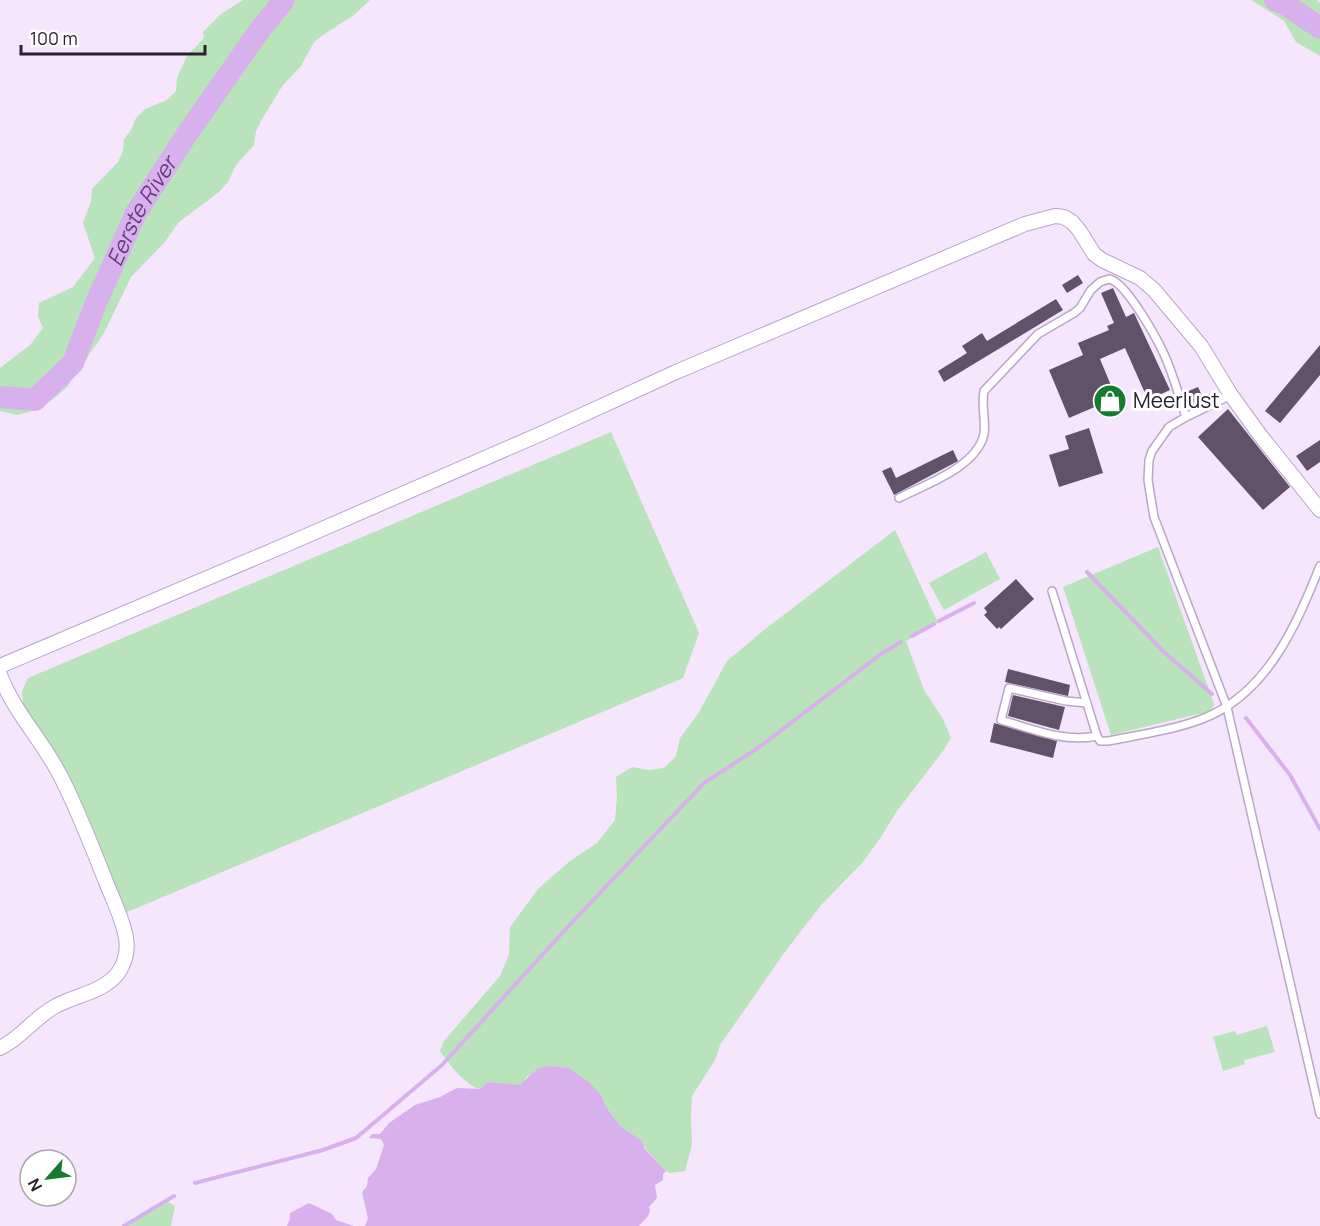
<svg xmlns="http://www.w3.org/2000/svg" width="1320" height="1226" font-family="Manrope,sans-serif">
<rect width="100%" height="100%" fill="#f5e5fd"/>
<path fill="#b8e3bb" d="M243 0H370L354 15 338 25 336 27 324 34 314 42 301 66 283 85 262 119 256 131 254 145 236 165 228 182 219 192 179 222 164 243 131 277 104 333 67 387 52 400 29 412 17 415 0 411V368L30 345 43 328 38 316 39 303 73 287 95 258 83 223 91 201 92 189 118 162 123 151 124 139 131 130 136 118 145 109 167 100 176 91 177 78 187 56 204 38 203 32 221 14Z
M1251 0H1317L1320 3V56L1296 42 1284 21Z
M611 432 699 633 683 678 125 913 23 706 22 691 28 678Z
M895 530 938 623 906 641 924 690 943 719 951 738 943 751 897 811 881 837 863 862 822 904 787 949 720 1045 715 1060 692 1096 691 1115 692 1145 685 1171 670 1173 666 1171 634 1136 620 1126 605 1105 602 1096 589 1082 569 1068 550 1066 527 1076 523 1083 517 1086 488 1082 480 1089C466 1086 448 1063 440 1051L444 1041 500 976 509 955 510 927 539 888 570 861 597 843 615 820 617 797 616 777 632 767 649 770 664 768 676 756 680 738 698 714 727 661 764 630Z
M1158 547 1214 704 1211 711 1111 735 1063 587Z
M986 552 1000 579 944 610 929 583Z
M1267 1026 1275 1052 1244 1060 1245 1064 1223 1071 1213 1037 1235 1031 1237 1035Z
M166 1201 175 1206 171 1226H124Z"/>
<path fill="#d8b1ec" d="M550 1066 569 1068 589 1082 602 1096 605 1105 620 1126 642 1141 644 1148 666 1171 663 1174V1180L655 1185 657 1198 649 1207 650 1210 648 1216 639 1226H365L368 1218 362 1192 367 1186 368 1178 376 1169 384 1145 381 1139 369 1138 372 1134H380L389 1123 415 1105 440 1097 457 1088 480 1089 488 1082 520 1085C530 1076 535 1067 550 1066Z
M309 1203 332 1214 336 1220 354 1226H287L290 1219V1213Z"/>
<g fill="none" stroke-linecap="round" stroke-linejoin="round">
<path stroke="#d8b1ec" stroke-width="4" d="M1087 572 1164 652 1212 694
M939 621 974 603
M912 636 934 624
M1246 718 1290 775 1320 829
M195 1183 323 1150 356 1138 442 1065 563 932 704 783 758 748 881 654 901 642
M124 1226 174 1196"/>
<g stroke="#d8b1ec" stroke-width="22">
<path d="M1275 0 1283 3 1320 28"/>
<path id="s1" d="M0 397 35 400 73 363 95 305 136 213 187 134 259 31 284 0"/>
</g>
</g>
<path fill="#61516a" d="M1078 275 1083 283 1067 293 1062 285Z
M1113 288 1126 317 1134 313 1170 390 1148 400 1125 348 1100 359 1120 407 1108 412 1104 403 1069 418 1049 370 1083 355 1078 343 1109 330 1107 326 1114 323 1101 293Z
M1056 299 1063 310 944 382 938 371 967 353 962 346 982 333 987 341Z
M1320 345V375L1280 423 1265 411Z
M1198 387 1205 402 1191 408 1184 393Z
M1228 409 1290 487 1263 510 1198 437Z
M1089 428 1103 473 1059 487 1049 455 1069 449 1065 436Z
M1320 440V462L1307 471 1296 456Z
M953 450 958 461 894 495 882 471 891 467 896 478Z
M1016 579 1034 599 1001 629 999 627 997 629 984 615 987 612 984 608Z
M1008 669 1070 685 1068 696 1005 682Z
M1013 695 1065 707 1059 730 1008 716Z
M994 723 1057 741 1053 758 990 742Z"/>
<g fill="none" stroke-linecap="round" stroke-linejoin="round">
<g stroke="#b9a7c3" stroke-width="10">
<path id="service" d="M1231 395 1186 417 1169 427 1152 451 1149 460 1148 480 1154 517 1227 707 1320 1114
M899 498C926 484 977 467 984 434 986 420 981 405 984 391L1038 334 1074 313 1080 308 1091 290 1100 282 1109 279C1126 282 1156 337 1164 354 1173 374 1179 396 1186 417
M1052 591 1097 736 1100 741H1108C1139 735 1173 730 1202 719 1267 694 1296 626 1320 566
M1087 703 1066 701 1009 688 1001 720C1032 729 1065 743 1097 736"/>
</g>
<g stroke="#b9a7c3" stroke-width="16">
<path id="minor" d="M0 666 283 546 545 432 676 372 1025 224 1055 216 1064 217 1072 222 1079 230 1094 254 1102 260 1140 278 1154 290 1201 346 1231 395 1260 435 1320 510
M0 675C14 712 43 741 61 777 78 810 92 847 106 882 113 900 123 919 126 938 128 950 125 963 118 973 103 993 74 995 54 1007 33 1019 21 1038 0 1048"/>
</g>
<use href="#service" stroke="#fff" stroke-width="7"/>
<use href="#minor" stroke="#fff" stroke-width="14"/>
</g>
<defs>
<g id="shop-disc" transform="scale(1.725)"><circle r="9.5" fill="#157c2f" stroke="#fff"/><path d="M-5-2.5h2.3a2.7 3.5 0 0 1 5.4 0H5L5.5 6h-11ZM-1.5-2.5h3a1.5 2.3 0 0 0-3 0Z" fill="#fff"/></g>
</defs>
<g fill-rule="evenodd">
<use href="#shop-disc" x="1110" y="401"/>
</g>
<g text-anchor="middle" stroke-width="6" stroke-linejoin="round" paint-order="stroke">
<g font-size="21" fill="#29222d" stroke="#fff" text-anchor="start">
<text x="1133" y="408">Meerlust</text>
</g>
<g font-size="22" font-style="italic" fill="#6a3b81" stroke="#fff">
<text dy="8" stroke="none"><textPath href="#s1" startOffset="255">Eerste River</textPath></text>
</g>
</g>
<g transform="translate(48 1178) rotate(242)"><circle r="28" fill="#ffffff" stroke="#a9a7ab" stroke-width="1.5"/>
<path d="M0-4.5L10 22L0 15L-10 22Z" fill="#157c2f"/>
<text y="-9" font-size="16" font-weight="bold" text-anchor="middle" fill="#29222d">N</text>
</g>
<path d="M21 45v9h184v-9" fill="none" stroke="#29222d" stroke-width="3"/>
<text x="30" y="45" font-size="18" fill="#29222d" stroke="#ffffff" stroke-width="4.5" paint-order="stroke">100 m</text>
</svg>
